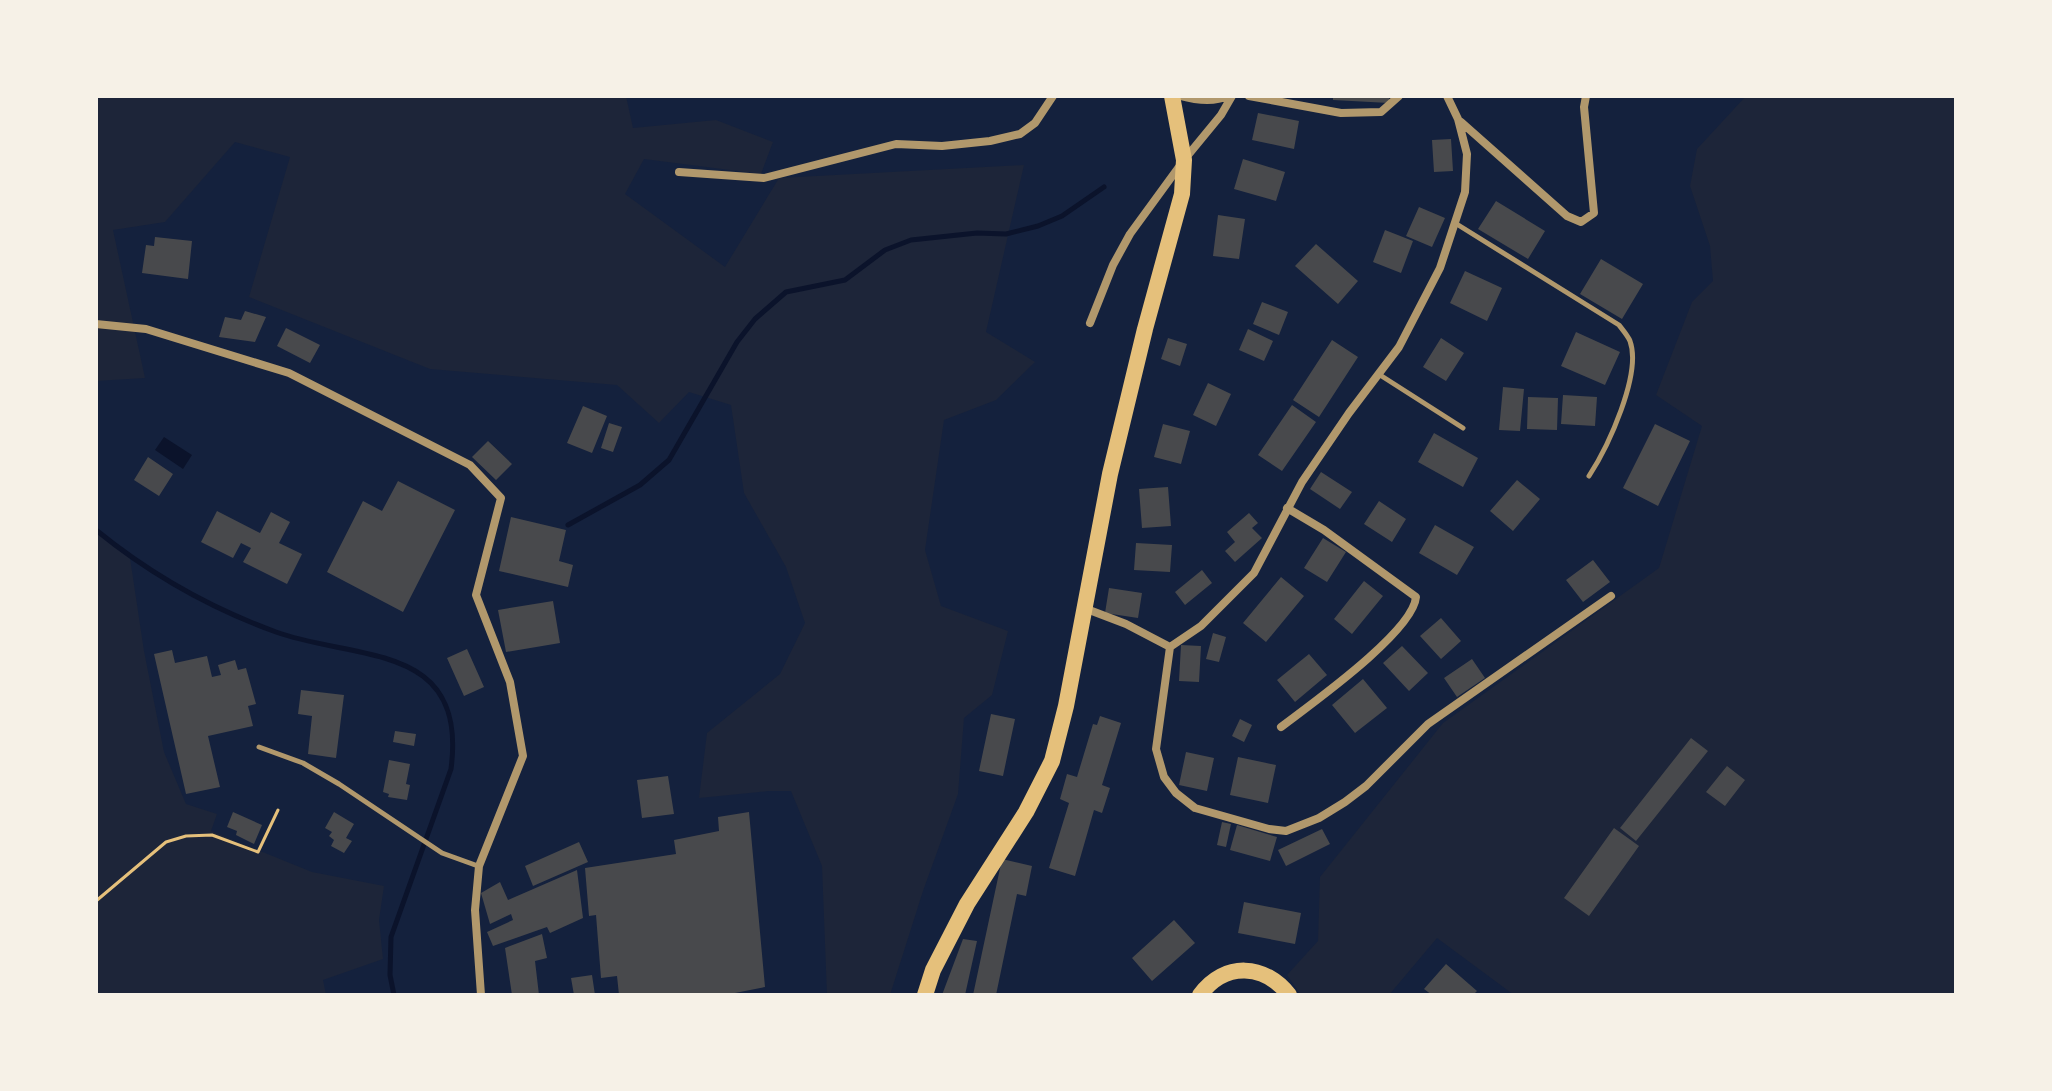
<svg xmlns="http://www.w3.org/2000/svg" width="2052" height="1091" font-family="Helvetica,sans-serif">
<rect width="100%" height="100%" fill="#14213d"/>
<path fill="#1d2539" d="M96 96H626L633 128 716 120 773 142 761 174 644 159 625 194 725 267 779 178 1024 165 986 332 1035 362 996 400 944 420 925 550 941 606 1008 631 992 695 964 718 958 794 923 891 890 995H827L822 866 791 791H769L699 798 707 733 780 674 805 623 786 567 744 493 731 405 689 392 659 423 617 385 430 369 249 297 290 157 235 142 165 222 113 230 145 378 96 381Z
M1746 96H1956V995H1514L1437 938 1389 995H1301L1287 975 1318 941 1320 877 1443 723 1659 568 1702 426 1656 395 1692 302 1713 281 1710 246 1690 186 1697 149Z
M96 532 130 558 144 651 164 752 186 804 217 814 211 831 312 872 384 886 379 920 383 959 323 980 326 995H96Z"/>
<path fill="#0b132b" d="M164 437 192 455 183 469 155 450Z"/>
<g fill="none" stroke-linecap="round" stroke-linejoin="round">
<path stroke="#0b132b" stroke-width="5" d="M568 525 640 485 669 460 737 342 755 319 786 292 845 280 885 250 911 240 977 233 1006 234 1038 226 1062 216 1104 187
M96 530C150 574 210 608 276 632 356 661 468 641 451 769L391 937 390 975 394 995"/>
</g>
<path fill="#48494c" d="M1333 96H1389V103L1333 100Z
M1258 113 1299 121 1294 149 1252 140Z
M1451 139 1453 171 1434 172 1432 140Z
M1243 159 1285 172 1276 201 1234 189Z
M1496 201 1545 231 1528 259 1478 229Z
M1419 207 1445 218 1432 247 1406 236Z
M1218 215 1245 219 1239 259 1213 256Z
M1385 230 1413 241 1401 273 1373 262Z
M155 237 192 241 188 279 142 273 146 245 154 246Z
M1316 244 1358 281 1338 304 1295 266Z
M1601 259 1643 284 1622 319 1580 294Z
M1465 271 1502 288 1487 321 1450 303Z
M1262 302 1288 312 1279 335 1253 324Z
M245 311 266 317 255 342 219 337 225 317 241 320Z
M286 328 320 345 310 363 277 346Z
M1248 329 1273 341 1264 361 1239 350Z
M1576 332 1620 352 1605 385 1561 366Z
M1168 338 1187 344 1180 366 1161 359Z
M1441 338 1464 353 1446 381 1423 367Z
M1332 340 1358 357 1319 417 1293 400Z
M1208 383 1231 394 1216 426 1193 415Z
M1503 387 1524 389 1520 431 1499 430Z
M1563 395 1597 397 1595 426 1561 424Z
M1528 397 1558 398 1557 430 1527 429Z
M1292 405 1316 422 1282 471 1258 455Z
M583 406 607 416 592 453 567 443Z
M609 423 622 427 613 452 601 448Z
M1163 424 1190 431 1181 464 1154 457Z
M1655 424 1690 441 1658 506 1623 488Z
M1434 433 1478 458 1463 487 1418 462Z
M488 441 512 464 496 480 472 457Z
M148 457 173 474 159 496 134 480Z
M1321 472 1352 492 1340 509 1310 489Z
M1517 480 1540 499 1513 531 1490 511Z
M398 481 455 510 403 612 327 572 363 501 382 511Z
M1168 487 1171 526 1142 528 1139 489Z
M1379 501 1406 519 1392 542 1364 524Z
M217 511 260 533 271 512 290 522 279 543 302 554 287 584 243 562 251 548 241 543 233 558 201 542Z
M1249 513 1258 523 1252 528 1262 538 1235 562 1225 551 1235 542 1227 532Z
M511 517 566 530 559 561 573 565 568 587 499 571Z
M1435 525 1474 547 1457 575 1419 553Z
M1323 538 1346 552 1327 582 1304 568Z
M1136 543 1172 545 1170 572 1134 570Z
M1593 560 1610 582 1583 602 1566 580Z
M1202 570 1212 583 1185 605 1175 592Z
M1281 577 1304 596 1266 642 1243 623Z
M1364 581 1383 596 1352 634 1334 619Z
M1109 588 1142 593 1138 618 1105 613Z
M553 601 560 643 506 652 498 610Z
M1441 618 1461 641 1441 659 1420 636Z
M1213 633 1226 637 1219 662 1206 659Z
M1181 645 1201 646 1199 682 1179 681Z
M1402 646 1428 673 1409 691 1383 663Z
M467 649 484 687 464 696 447 658Z
M172 650 175 663 207 656 212 677 221 675 218 665 235 660 238 670 246 668 256 704 248 706 253 726 208 736 220 787 186 794 154 654Z
M1309 654 1327 675 1295 702 1277 680Z
M1472 659 1485 678 1457 697 1444 678Z
M1363 679 1387 708 1355 733 1332 705Z
M301 690 344 695 336 758 308 754 312 716 298 714Z
M991 714 1015 719 1003 776 979 771Z
M1100 716 1121 723 1102 785 1110 788 1102 813 1094 810 1075 876 1049 868 1069 803 1060 799 1067 774 1077 777 1093 724 1097 725Z
M1240 719 1252 725 1244 742 1232 736Z
M395 731 416 734 414 746 393 742Z
M1691 738 1708 751 1636 841 1620 828Z
M1186 752 1214 758 1207 791 1179 785Z
M1238 757 1276 765 1268 803 1230 795Z
M389 760 410 764 406 784 410 785 407 800 388 797 389 794 383 792Z
M1727 766 1745 780 1725 806 1706 792Z
M668 776 674 814 642 818 637 780Z
M233 812 262 825 254 844 236 835 237 831 227 827Z
M334 812 354 824 346 838 352 841 344 853 331 846 334 840 329 836 332 832 325 828Z
M749 812 765 987 725 995H619L617 976 601 978 596 915 589 916 585 868 676 854 674 840 719 831 718 817Z
M1222 822 1231 824 1226 847 1217 845Z
M1237 825 1277 837 1270 861 1230 850Z
M1614 828 1639 846 1589 916 1564 898Z
M1322 829 1330 844 1286 866 1278 850Z
M579 842 588 862 533 886 525 866Z
M1002 859 1032 866 1026 896 1017 894 996 995H973Z
M577 870 583 918 550 933 547 927 493 946 487 932 513 920 511 914 490 924 481 893 500 882 508 900Z
M1244 902 1301 913 1295 944 1238 933Z
M1174 920 1195 943 1152 981 1132 958Z
M542 934 547 958 535 961 539 995H512L505 948Z
M963 939 977 941 965 995H942Z
M1446 964 1477 991 1473 995H1432L1424 989Z
M592 975 595 995H574L571 978Z"/>
<g fill="none" stroke-linecap="round" stroke-linejoin="round">
<path stroke="#e5c07b" stroke-width="3" d="M96 901 166 842 186 836 212 835 258 852 278 810"/>
<path stroke="#b1986c" stroke-width="5" d="M1455 223 1619 325C1622 329 1628 336 1630 341 1642 374 1608 447 1589 476
M1380 375 1463 428
M259 747 303 763 339 784 442 853 478 866"/>
<path stroke="#b1986c" stroke-width="8" d="M1180 96C1195 100 1213 103 1228 96
M1249 96 1341 113 1381 112 1399 96
M1461 122 1567 216 1581 222 1594 213 1584 107 1586 96
M679 172 764 178 896 144 942 146 990 141 1020 134 1035 123 1053 96
M1090 323 1113 265 1130 234 1184 160 1221 115 1232 96
M96 324 146 329 289 373 470 465 501 498 476 595 510 682 523 756 479 866 475 910 481 995
M1084 608 1126 624 1170 647 1201 626 1254 573 1302 482 1349 413 1399 347 1440 268 1465 192 1467 154 1458 119 1447 96
M1170 647 1156 749 1164 777 1176 793 1195 808 1269 829 1286 831 1319 818 1345 802 1366 786 1428 724 1611 596
M1281 727C1311 704 1413 632 1416 597L1324 530 1287 508"/>
<path stroke="#e5c07b" stroke-width="16" d="M925 995 933 970 967 904 1026 812 1052 761 1066 706 1110 474 1145 329 1182 194 1184 160 1172 96
M1200 995C1225 961 1265 964 1289 995"/>
</g>
<rect width="2052" height="1091" fill="none" stroke="#f6f1e7" stroke-width="196"/>
</svg>
